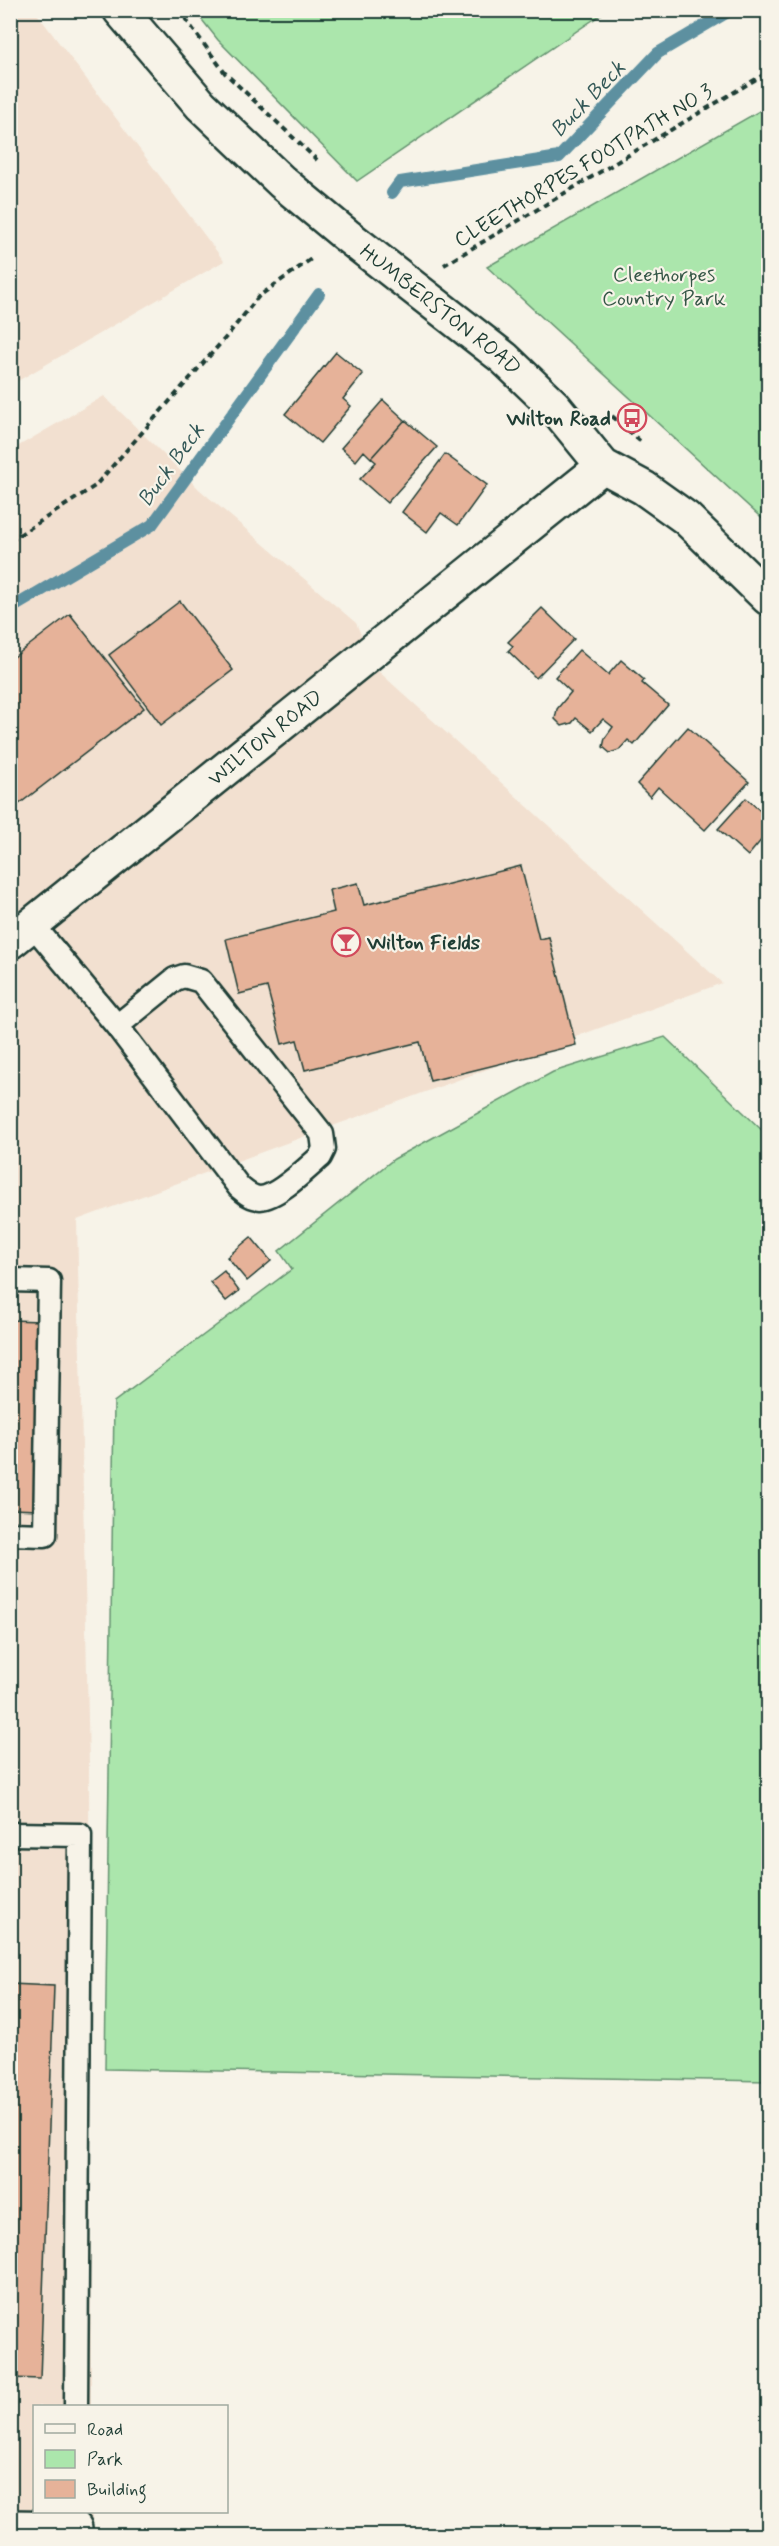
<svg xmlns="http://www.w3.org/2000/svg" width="779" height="2546" font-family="Mynerve,sans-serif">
<rect width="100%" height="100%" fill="#f7f3e8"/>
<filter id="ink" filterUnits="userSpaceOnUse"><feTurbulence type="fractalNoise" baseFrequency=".0167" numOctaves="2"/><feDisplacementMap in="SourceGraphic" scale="12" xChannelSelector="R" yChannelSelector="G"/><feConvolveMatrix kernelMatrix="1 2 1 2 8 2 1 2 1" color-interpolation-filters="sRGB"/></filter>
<g filter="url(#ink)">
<path fill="#f2e0d0" d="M10 11H35L224 261 11 385Z
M104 396 200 490 356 623 376 669 722 983 77 1220 89 1764 91 2406H34V2512H92V2536L10 2535V451Z"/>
<path fill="#abe6ac" stroke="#659270" stroke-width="1.5" d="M195 11H606L357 181 218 40Z
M768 106V524L487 267Z
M665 1037 768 1136V2081L105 2069 114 1402 292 1269 279 1251 394 1159 553 1072Z"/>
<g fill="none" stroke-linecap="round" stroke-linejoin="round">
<path stroke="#5d90a0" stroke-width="12" d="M392 193 400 182 559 157 658 53 731 10
M10 609 152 525 319 294"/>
</g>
<path fill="#e6b299" stroke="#1f3d34" stroke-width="1.5" d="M336 352 363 374 343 399 351 406 320 443 285 414Z
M383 400 405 420 371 458 364 451 356 461 341 448Z
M405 420 437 447 387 503 360 479 376 462 371 458Z
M445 454 487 485 458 525 441 513 427 532 402 512Z
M180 601 233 670 161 725 109 655Z
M542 608 574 639 536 678 508 651 513 646 508 642Z
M70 614 144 708 10 811V660Z
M579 650 608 675 621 660 644 680 642 683 668 705 634 745 628 740 619 750 610 753 603 747 605 738 613 727 603 719 592 731 576 718 572 723 562 726 555 719 557 709 571 692 555 677Z
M688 727 749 782 705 830 658 787 650 797 637 784Z
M746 798 768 818V832L748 856 718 829Z
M768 855V868L762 862Z
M521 866 539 939 549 937 576 1045 430 1081 420 1042 305 1070 297 1040 282 1044 267 987 239 994 226 939 334 912 329 890 358 883 364 905Z
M251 1237 271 1261 247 1281 227 1257Z
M224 1271 239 1291 226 1301 210 1282Z
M10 1320 40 1321 39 1510 10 1509Z
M10 1984 54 1986 40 2379 10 2378Z"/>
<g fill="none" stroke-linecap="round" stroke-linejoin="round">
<g stroke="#1f3d34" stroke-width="27">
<path id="lane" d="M33 925 117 1026 239 1187C245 1192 251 1198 260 1198 278 1197 306 1169 320 1157L324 1149 322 1134 201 981 184 976 175 979 117 1026
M10 1280 49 1281 45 1535 10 1534
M10 1834 80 1835 76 2406"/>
</g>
<g stroke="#1f3d34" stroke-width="38">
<g id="street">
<path id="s1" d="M10 942 603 466"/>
<path d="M10 2527 75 2528V2536"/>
</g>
</g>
<g stroke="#1f3d34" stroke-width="38">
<g id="primary">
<path id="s2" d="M120 10 201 105 282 182 346 235 504 358 554 406 603 466 644 488 686 518 768 598"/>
</g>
</g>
<path stroke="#1f3d34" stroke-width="4" stroke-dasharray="6 4.5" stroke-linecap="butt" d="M179 10 225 73 317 160
M444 265 768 72
M612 416 642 443
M10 541 95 486 227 336 259 296 314 257"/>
<use href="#lane" stroke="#f7f3e8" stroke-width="22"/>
<use href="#street" stroke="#f7f3e8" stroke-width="33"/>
<use href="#primary" stroke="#f7f3e8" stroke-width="33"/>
</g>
</g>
<defs>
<g id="bus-ring" transform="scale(1.5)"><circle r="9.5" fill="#f7f3e8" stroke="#d1495b" stroke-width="1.5"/><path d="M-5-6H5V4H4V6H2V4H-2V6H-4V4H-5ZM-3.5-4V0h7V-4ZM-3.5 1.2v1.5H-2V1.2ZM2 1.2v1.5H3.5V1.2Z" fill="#d1495b"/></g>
<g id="bar-ring" transform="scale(1.5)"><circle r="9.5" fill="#f7f3e8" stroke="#d1495b" stroke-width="1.5"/><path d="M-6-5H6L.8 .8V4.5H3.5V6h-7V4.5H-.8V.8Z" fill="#d1495b"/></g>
</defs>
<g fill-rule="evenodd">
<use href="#bus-ring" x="632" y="418"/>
<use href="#bar-ring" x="346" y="942"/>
</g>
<g text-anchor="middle" stroke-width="4.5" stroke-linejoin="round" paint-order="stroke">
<g font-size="21" fill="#1f3d34" stroke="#f7f3e8">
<text transform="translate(583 165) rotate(-31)" y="7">CLEETHORPES FOOTPATH NO 3</text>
<text dy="7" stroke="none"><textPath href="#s2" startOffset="440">HUMBERSTON ROAD</textPath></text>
<text dy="7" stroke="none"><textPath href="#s1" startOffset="327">WILTON ROAD</textPath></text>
</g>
<g font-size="21" fill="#345646" stroke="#f7f3e8">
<text x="664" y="281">Cleethorpes<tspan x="664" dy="24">Country Park</tspan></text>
</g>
<g font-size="21" font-weight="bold" fill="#1f3d34" stroke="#f7f3e8" text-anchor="end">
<text x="611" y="425">Wilton Road</text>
<text x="367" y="949" text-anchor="start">Wilton Fields</text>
</g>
<g font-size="22" font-style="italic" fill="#345958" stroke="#f7f3e8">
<text transform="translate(587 98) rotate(-46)" y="8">Buck Beck</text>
<text transform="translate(170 464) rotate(-54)" y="8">Buck Beck</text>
</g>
</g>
<rect width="779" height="2546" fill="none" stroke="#f7f3e8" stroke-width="36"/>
<rect x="18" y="18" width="743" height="2510" fill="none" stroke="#1f3d34" stroke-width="2" filter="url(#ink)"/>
<rect x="33" y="2405" width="195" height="108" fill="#f7f3e8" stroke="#a1aaa0" stroke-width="1.5"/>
<rect x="45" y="2424" width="30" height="9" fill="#f7f3e8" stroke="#a1aaa0" stroke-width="1.5"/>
<text x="87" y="2435" font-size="18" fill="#1f3d34">Road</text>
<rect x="45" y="2450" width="30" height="18" fill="#abe6ac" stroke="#a1aaa0" stroke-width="1.5"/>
<text x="87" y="2465" font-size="18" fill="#1f3d34">Park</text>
<rect x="45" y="2480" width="30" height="18" fill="#e6b299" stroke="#a1aaa0" stroke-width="1.5"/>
<text x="87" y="2495" font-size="18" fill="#1f3d34">Building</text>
</svg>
